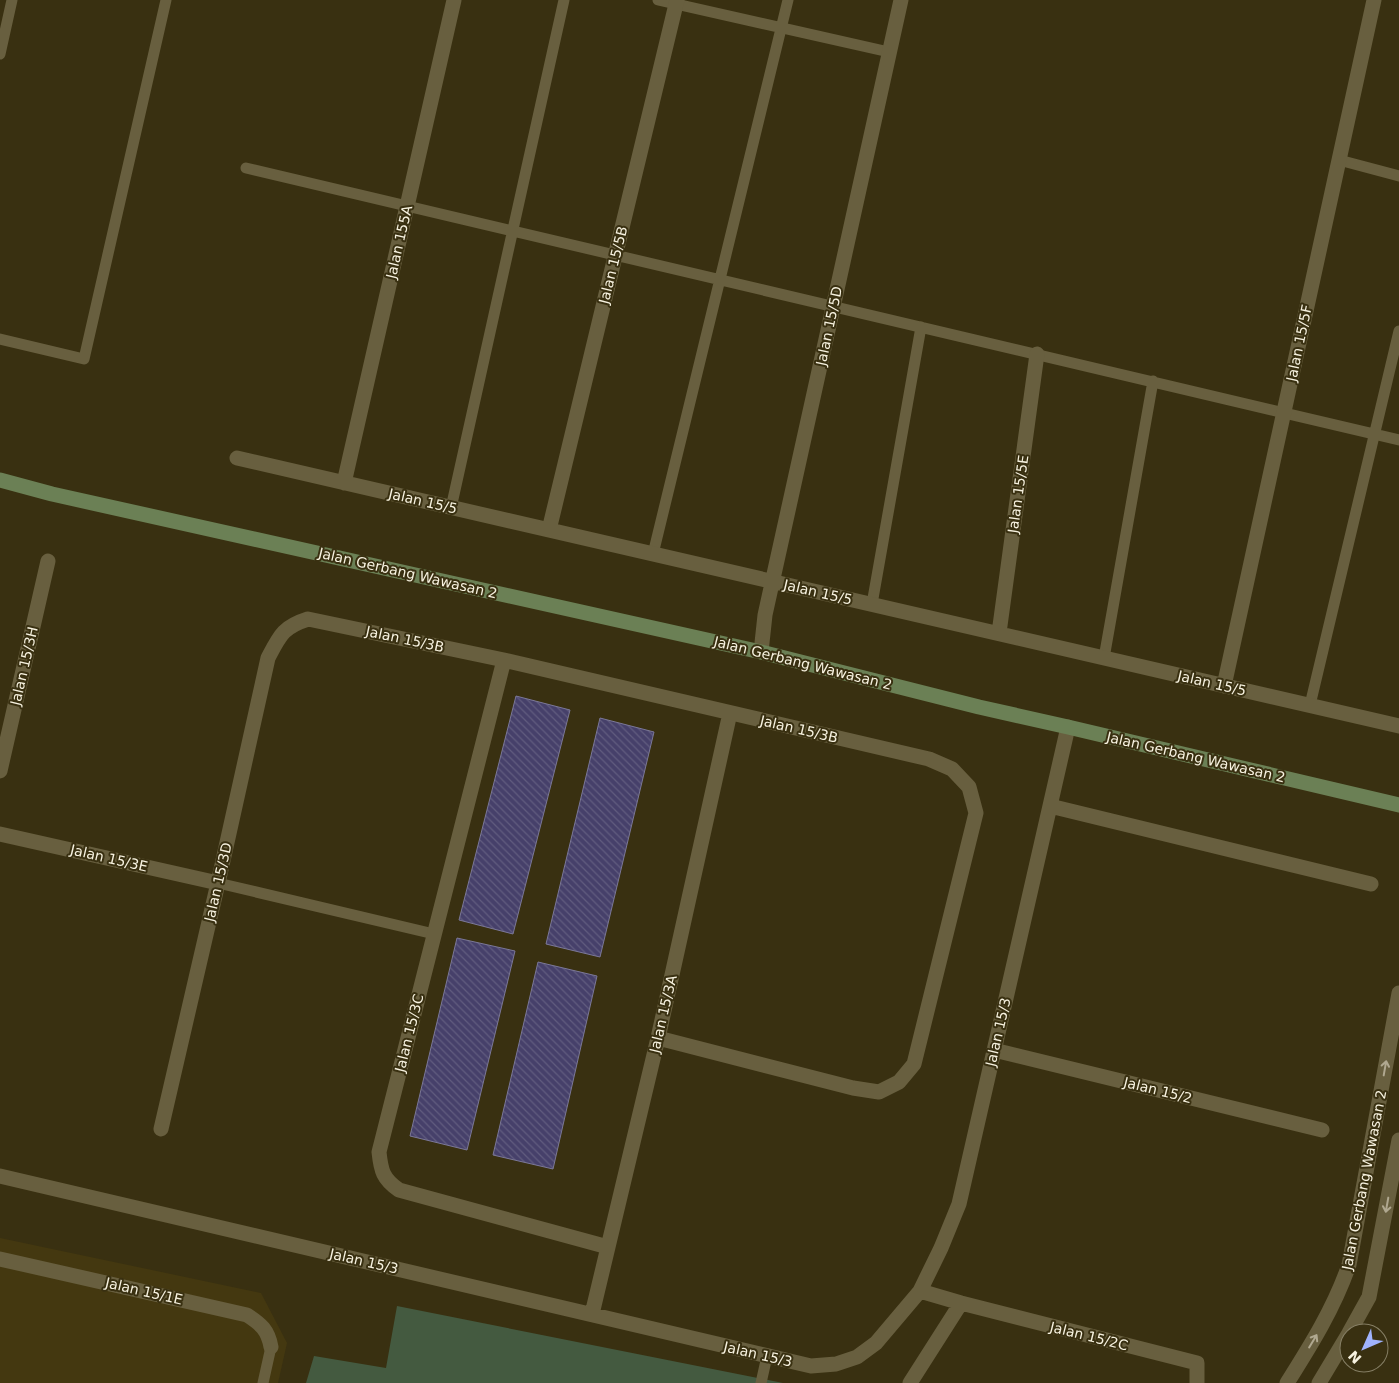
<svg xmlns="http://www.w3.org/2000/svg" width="1399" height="1383" font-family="'DejaVu Sans',sans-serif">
<defs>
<pattern id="building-back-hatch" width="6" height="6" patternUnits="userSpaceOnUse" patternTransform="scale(1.25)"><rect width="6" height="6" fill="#46406a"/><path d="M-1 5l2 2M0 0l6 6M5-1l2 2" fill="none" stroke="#615c7f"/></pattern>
</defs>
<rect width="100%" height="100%" fill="#393011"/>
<path fill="#443810" d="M0 1238 261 1293 287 1343 278 1383H0Z"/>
<path fill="#445a40" d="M397 1306 783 1383H306L314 1356 386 1368Z"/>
<path fill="url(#building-back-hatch)" stroke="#7b7898" d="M516 696 570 710 513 934 459 920Z
M600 718 654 732 600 957 546 944Z
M457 938 515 951 467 1150 410 1136Z
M538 962 597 976 553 1169 493 1155Z"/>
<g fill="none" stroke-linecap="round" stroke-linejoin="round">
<path stroke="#685f3f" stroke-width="11" d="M658 0 889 52
M0 54 12 0
M1339 160 1399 176
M246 168 1399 440
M0 339 84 359 166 0
M451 508 564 0
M653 554 788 0
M872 604 921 327
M1104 658 1153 381
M1310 705 1399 331
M218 883 434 934
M263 1383 271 1347
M761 1383 767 1356"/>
<path stroke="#685f3f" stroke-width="15" d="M237 458 1399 726
M344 483 454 0
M549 530 677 0
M999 633 1037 354
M761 652 765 615 901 0
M504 660 379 1152C381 1171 383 1179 399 1190L608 1247
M1224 686 1374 0
M0 771 48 561
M1050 806 1371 884
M0 834 218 883
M994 1050 1322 1130
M161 1129 218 883 268 658C280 635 283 627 308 619L504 660 929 759 952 769 969 787 976 813 914 1064 899 1082 879 1092 853 1088 658 1038
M0 1176 811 1366 836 1364 857 1357 876 1343 920 1291 941 1248 959 1204 1068 727
M0 1259 247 1315C261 1324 268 1330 271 1347
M920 1291 961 1303 1197 1363V1383
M592 1314 658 1038 730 713
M1349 1333 1369 1297 1399 1140
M910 1383 961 1303
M1287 1383C1311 1345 1334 1308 1349 1265L1399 993
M1319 1383 1349 1333"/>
<path stroke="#6b8055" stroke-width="15" d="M0 480 52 494 761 652 979 707 1068 727 1399 805"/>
</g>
<defs><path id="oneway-shaft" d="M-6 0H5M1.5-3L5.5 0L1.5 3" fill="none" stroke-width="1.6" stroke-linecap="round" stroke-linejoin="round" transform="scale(1.25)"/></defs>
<g stroke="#b0a890">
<use href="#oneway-shaft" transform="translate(1385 1068) rotate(-80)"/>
<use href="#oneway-shaft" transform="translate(1387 1205) rotate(100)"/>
<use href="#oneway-shaft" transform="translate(1313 1341) rotate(-59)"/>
</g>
<g text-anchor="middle" stroke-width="4" stroke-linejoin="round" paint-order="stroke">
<g font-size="14" fill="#f7f2e0" stroke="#393011">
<text transform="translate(399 242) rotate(-77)" y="5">Jalan 155A</text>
<text transform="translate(613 265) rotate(-76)" y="5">Jalan 15/5B</text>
<text transform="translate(829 326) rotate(-78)" y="5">Jalan 15/5D</text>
<text transform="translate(1299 343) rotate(-78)" y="5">Jalan 15/5F</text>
<text transform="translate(1018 494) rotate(-82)" y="5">Jalan 15/5E</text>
<text transform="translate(423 501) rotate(13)" y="5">Jalan 15/5</text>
<text transform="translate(408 573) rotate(13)" y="5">Jalan Gerbang Wawasan 2</text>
<text transform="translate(818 592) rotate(13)" y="5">Jalan 15/5</text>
<text transform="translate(405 639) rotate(12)" y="5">Jalan 15/3B</text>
<text transform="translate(803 663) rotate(14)" y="5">Jalan Gerbang Wawasan 2</text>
<text transform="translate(24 666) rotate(-77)" y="5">Jalan 15/3H</text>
<text transform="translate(1212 683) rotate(13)" y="5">Jalan 15/5</text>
<text transform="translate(799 729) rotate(13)" y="5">Jalan 15/3B</text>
<text transform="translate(1196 757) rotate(13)" y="5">Jalan Gerbang Wawasan 2</text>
<text transform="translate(109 858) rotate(13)" y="5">Jalan 15/3E</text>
<text transform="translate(218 882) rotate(-77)" y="5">Jalan 15/3D</text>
<text transform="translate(663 1014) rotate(-77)" y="5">Jalan 15/3A</text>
<text transform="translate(998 1032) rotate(-77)" y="5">Jalan 15/3</text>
<text transform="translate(409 1033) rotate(-76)" y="5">Jalan 15/3C</text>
<text transform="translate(1158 1090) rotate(14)" y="5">Jalan 15/2</text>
<text transform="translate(1364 1180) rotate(-79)" y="5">Jalan Gerbang Wawasan 2</text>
<text transform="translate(364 1261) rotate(13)" y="5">Jalan 15/3</text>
<text transform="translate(144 1291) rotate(13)" y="5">Jalan 15/1E</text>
<text transform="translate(1089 1336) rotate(14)" y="5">Jalan 15/2C</text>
<text transform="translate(758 1354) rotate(13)" y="5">Jalan 15/3</text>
</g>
</g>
<g transform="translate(1364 1348) rotate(225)"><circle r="24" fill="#393011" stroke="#857e64"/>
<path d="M0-4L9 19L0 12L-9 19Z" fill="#a0b3fd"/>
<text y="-8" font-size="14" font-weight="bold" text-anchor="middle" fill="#f7f2e0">N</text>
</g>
</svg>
